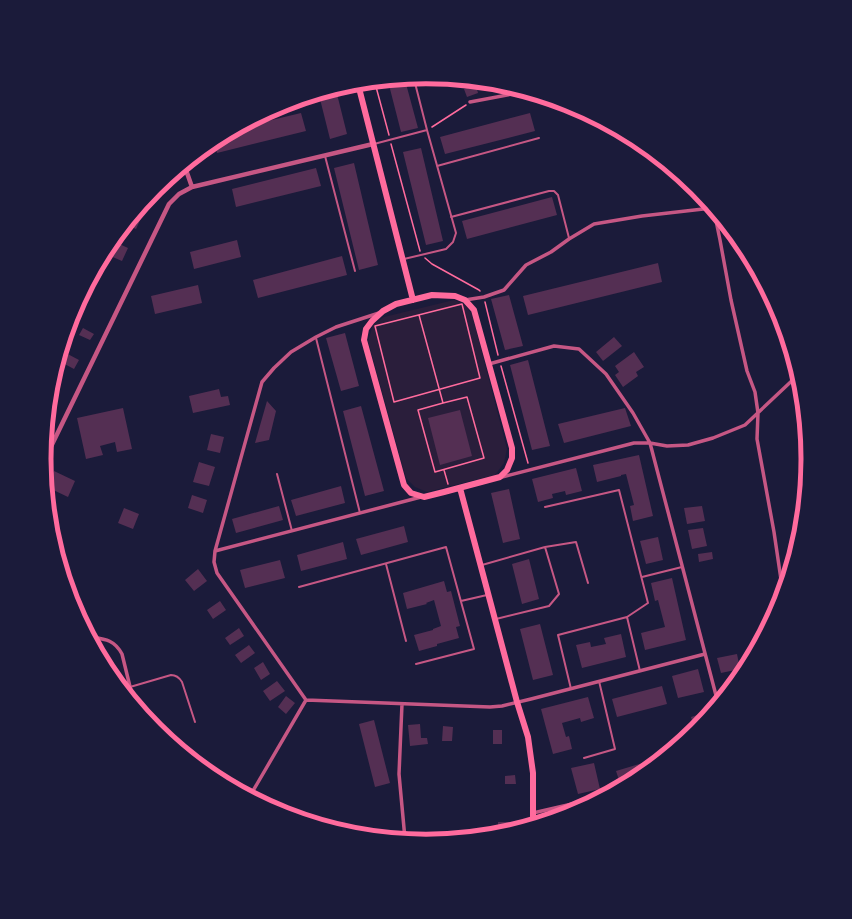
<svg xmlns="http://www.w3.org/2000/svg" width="852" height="919" font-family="Overpass,sans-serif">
<rect width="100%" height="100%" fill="#1b1b3a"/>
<path fill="#2a1e3b" d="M454 300 464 304 472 314 507 449 504 463 495 475 427 492 415 487 406 478 368 341 373 325 384 317Z"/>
<path fill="#542f53" d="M397 80H405L418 128 401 132 388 81Z
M476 85 478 93 467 97 464 89Z
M336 90 347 134 330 139 319 95Z
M301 113 306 131 217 153 214 142 239 128Z
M530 113 535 131 445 154 440 137Z
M421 148 443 241 426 245 403 152Z
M354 163 378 265 359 270 334 168Z
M316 168 321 186 236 207 232 189Z
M552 197 557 215 467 239 462 221Z
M138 212 143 214 136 229 127 225Z
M237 240 241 257 194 269 190 252Z
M113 241 128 248 122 261 108 255 100 271 97 269 109 247Z
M342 256 347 275 258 298 253 280Z
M658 263 662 282 528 315 523 296Z
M198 285 202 303 155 314 151 296Z
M509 295 523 346 505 350 491 299Z
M83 328 94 334 90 340 79 335Z
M345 333 359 386 341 391 326 338Z
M614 337 622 346 603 361 596 352Z
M62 351 79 360 74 369 59 361Z
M634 352 644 367 636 372 638 376 623 387 615 375 619 372 615 366Z
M528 360 550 446 532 450 510 365Z
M219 389 221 397 228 396 230 405 193 413 189 396Z
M267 401 276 411 269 440 255 443Z
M361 406 384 491 365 496 343 411Z
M123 408 132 449 117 452 115 442 100 446 103 455 86 459 77 418Z
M625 408 631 426 564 443 558 424Z
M460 410 472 456 440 465 428 418Z
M211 434 224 437 220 453 207 450Z
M639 455 653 516 633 521 630 506 634 505 626 474 621 475V476L597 482 593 465Z
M199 462 215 467 209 486 193 482Z
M576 468 582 491 566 495 565 491 552 494 553 498 538 502 532 479Z
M54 471 75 481 68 497 47 487V485Z
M341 486 345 503 296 516 291 500Z
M509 489 520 539 503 543 491 493Z
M192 495 207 500 203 513 188 508Z
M279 506 283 520 236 533 232 519Z
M702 506 705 521 687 524 684 508Z
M124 508 139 514 133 529 118 523Z
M404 526 408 542 361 555 356 539Z
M703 528 707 546 692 549 688 530Z
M658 537 663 560 646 564 640 541Z
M343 542 347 559 301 571 297 555Z
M712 552 713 559 699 562 698 554Z
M529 559 539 599 522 604 512 564Z
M280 560 285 578 245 588 240 570Z
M198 569 207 581 194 591 185 580Z
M672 578 686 640 645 650 641 633 665 627 658 600 655 601 651 583Z
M444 581 447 592 451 591 460 626 456 627 459 638 437 644V646L419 651 414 635 433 630V629L441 626 434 600 426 603 427 604 407 609 403 593Z
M220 601 226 610 213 619 207 610Z
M540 624 553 675 533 680 520 629Z
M239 628 244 636 230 645 225 638Z
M621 634 626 657 582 668 576 645 590 642 591 647 606 644 604 638Z
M249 645 255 653 241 663 235 655Z
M737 654 740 669 721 673 717 658Z
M263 662 270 674 261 680 254 668Z
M698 669 704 692 678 698 672 676Z
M277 681 285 691 270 701 263 691Z
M662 686 667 704 617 717 612 699Z
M286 696 295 703 286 714 278 707Z
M588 697 594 718 581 722 580 718 562 723 566 737 569 736 572 749 553 754 541 709Z
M707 712 708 715 695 731 691 717Z
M374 720 390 783 375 787 359 724Z
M420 724 421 738H427L428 744 410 746 408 725Z
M443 726 453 727 452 741H442Z
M493 730H502V744H493Z
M646 762 648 769 638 777 620 783 616 771Z
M594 763 600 789 578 794 571 768Z
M515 775 516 784H505V776Z
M498 822H515V830L498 834Z"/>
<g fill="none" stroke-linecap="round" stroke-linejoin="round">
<path stroke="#ff6b9d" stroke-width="1.5" d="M375 83 389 135
M432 127 466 105
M391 144 420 251
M425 258 432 264 479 290 480 291
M485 302 498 355
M462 304 480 378 394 402 375 326Z
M419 315 443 403 418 410 435 472 484 458 467 397 443 403
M501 366 528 463
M444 470 448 484"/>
<path stroke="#c65784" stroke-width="2" d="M374 144 427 130 414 79
M325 156 355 271
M437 166 539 138
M451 217 549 191H554L558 195 569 238
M404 259 446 249 453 242 456 233 427 130
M316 338 360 513
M277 474 292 531
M545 507 619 490 648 603 627 617 640 671
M386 564 406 641
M482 565 545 547 576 542 588 583
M642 577 682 567
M299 587 446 547 474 649 416 664
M461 601 487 595
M496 619 549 606 559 594 545 547
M130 687 171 675C176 675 179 677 182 682L195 722
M571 689 558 635 627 617
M584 758 615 749 599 681"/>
<path stroke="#c65784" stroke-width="3.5" d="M470 102 523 92
M714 211 720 240 731 300 747 371 755 392 758 413 757 439 774 532 783 593
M465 300 484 297 504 290 526 265 551 252 569 239 594 224 642 216 712 208
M489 364 554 346 579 349 606 374 633 413 650 443 718 703
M502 477 634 443H650L667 446 688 445 713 438 745 425 798 375
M215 551 421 497
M90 637C104 639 114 639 122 654L134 703
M306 700 217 573 214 562 215 551 262 382 274 368 291 352 316 337 336 327 379 313
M306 700 490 707 502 706 531 699 705 654
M402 704 399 774 405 839
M250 796 306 700
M533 813 598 798"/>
<path stroke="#c65784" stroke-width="4.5" d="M183 167 186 170 192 187 373 144
M44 461 169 204 179 194 192 187"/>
<path stroke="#ff6b9d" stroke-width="6" d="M358 84 413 300
M432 295 455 296 465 300 474 310 512 448V458L507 470 500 477 444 492 424 497 411 493 404 485 364 340 366 329 372 321 383 311 396 304Z
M460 488 517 702 528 737 533 773V824"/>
</g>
<path d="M0 0H852V919H0ZM51 459a375 375 0 1 1 750 0a375 375 0 1 1-750 0Z" fill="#1b1b3a" fill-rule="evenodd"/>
<path fill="none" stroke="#ff6b9d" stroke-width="5" d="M51 459a375 375 0 1 1 750 0a375 375 0 1 1-750 0Z"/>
</svg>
